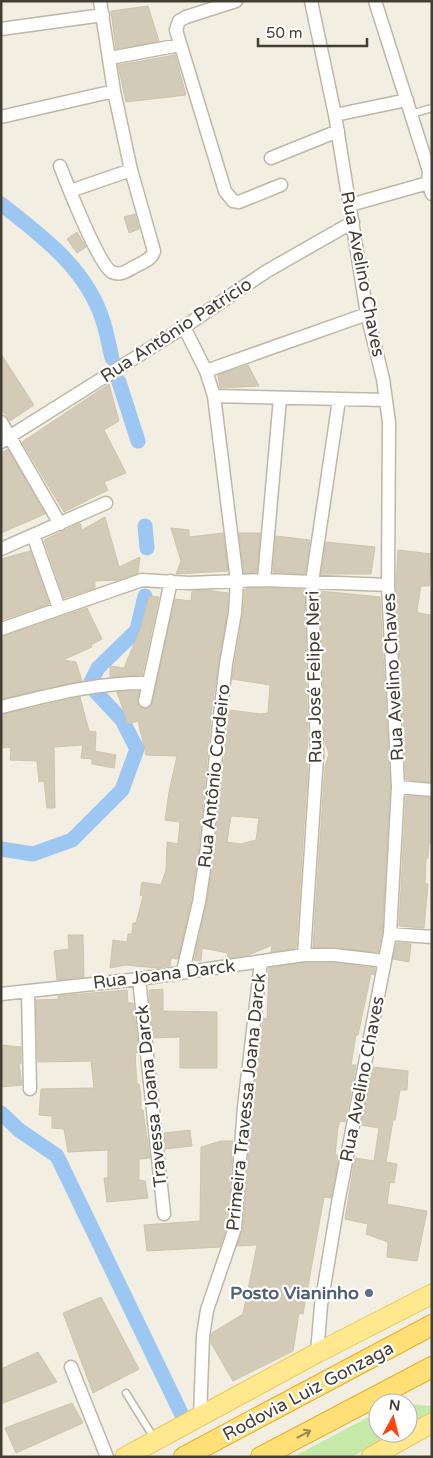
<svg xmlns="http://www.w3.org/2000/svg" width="433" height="1458" font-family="'Varela Round',sans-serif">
<rect width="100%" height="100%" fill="#f2eee2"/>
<path fill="#c6e8a9" d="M408 1404 432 1406V1413L408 1426Z
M378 1412V1433H396L352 1457H293Z"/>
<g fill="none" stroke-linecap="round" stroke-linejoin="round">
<path stroke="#9bc7f2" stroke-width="15" d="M1 204C42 236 87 269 103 321 107 333 109 346 112 358
M119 382 138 441
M145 526 147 548
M91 682 98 668 137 630 145 596
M1 849 33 854 72 840 122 790 137 749 122 720 94 690
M1 1113 19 1130 57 1156 182 1415"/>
</g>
<path fill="#d3cbb7" stroke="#cfc4aa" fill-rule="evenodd" d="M148 6 159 41 116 49 111 11Z
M175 55 186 95 126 102 118 65Z
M135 214 139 229 129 233 124 217Z
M77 232 86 247 77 253 67 239Z
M1 354 34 405 10 421 1 409Z
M248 365 259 386 220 388 218 375Z
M109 384 119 421 104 430 126 473 104 482 108 490 64 512 22 442Z
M8 449 45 514 1 533V453Z
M105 517 119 567 140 557 138 573 118 580 95 581V588L64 598 44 540 80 523 82 530Z
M171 528 189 530V537L223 533 228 571 176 574 181 561Z
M239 533H260L257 572 244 573Z
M276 536 310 540 305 574 273 572Z
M326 542 375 547 371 574H321Z
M398 550 432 554 429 586H421L417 610 418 613 432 615V749L430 770H432V782L406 780 396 585Z
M30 551 49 604 1 620V559Z
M264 588 304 590 308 742 305 763 308 764 296 948 271 952 272 945 249 955 230 958 227 957 228 953 202 948 201 961 194 960 207 903 214 857 229 710 261 714 268 713 270 685 232 679 243 614 245 589ZM231 816 259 818 256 840 241 844 227 842Z
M206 590 228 593 227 612 212 707 198 855 191 900 178 959 171 958 170 966 157 968 125 965 110 968 113 940 127 942 128 934H132L133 923H136L143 896 140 895 142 882 161 885 166 870 167 842 178 844 180 822 165 820 169 792 177 756 146 755 138 721 128 724 117 692 139 691 137 700 139 707 147 709 151 706 175 599 191 601 192 591Z
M320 591 380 597 390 787 382 933 378 952 313 947 325 766 329 754 325 743Z
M149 596 159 597 142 675 110 677V666L124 668 141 627Z
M87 608 102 639 91 645 92 647 63 660 76 662 82 681 1 699V637Z
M80 697 89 731 96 732 95 751 116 755 114 768 92 764V759L81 758 83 745 54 747 55 808H47L44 781 39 782 37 761 10 760 11 747 1 748V715Z
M406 796 432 798V844L429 843 428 858H426L425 884H428L424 928 399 926Z
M68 935H83L84 977 57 980 54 951 69 949Z
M397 943 411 944 409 962 393 959Z
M305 963H334L375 968 374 975 371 974 358 1035H356L351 1065H356L345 1122 340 1121 338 1128 335 1155H339L331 1198 324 1197 303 1314 299 1313 293 1351 233 1381 211 1343V1337L212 1333 243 1314 257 1245 237 1246 243 1229 252 1108 263 1018 267 1019 269 968Z
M163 989V1011L217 1012V1068H180V1037L153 1038 149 990Z
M127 990 128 1003H133L139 1053H135L137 1084H139L141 1095V1110H143L150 1158 139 1159V1180L145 1181 148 1198 107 1202 104 1178H108V1150L68 1152 64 1129 52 1128V1116L39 1115 41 1089 94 1088 91 1061 38 1062 36 1000 59 999 58 996Z
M1 1045 21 1047V1064H19L22 1085 1 1087Z
M373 1067 408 1071 407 1090H400L395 1120H393L386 1162 397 1164 394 1183 390 1182 387 1204 427 1211 417 1261 387 1257 388 1242 366 1234 368 1224 345 1219 355 1158 374 1161 379 1128 361 1125Z
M190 1130 192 1146 165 1149 164 1133Z
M221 1141H233L227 1226 220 1247 147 1251 144 1225 200 1221 201 1147Z
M101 1297 139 1369 93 1393 63 1313Z
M38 1352 57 1382 1 1404V1369Z
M72 1403 83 1423 16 1453 5 1428Z"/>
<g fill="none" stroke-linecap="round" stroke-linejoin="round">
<g stroke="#bdb7a5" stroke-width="9">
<path id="service" d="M411 114 432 108
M126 1393 154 1438"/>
</g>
<g stroke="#bdb7a5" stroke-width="15">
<path id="minor" d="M236 1 186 17 179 21 176 30 225 191 233 201 239 202 281 185
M311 1 335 115 367 314 383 379 389 422 388 585 398 787 390 934 338 1203 321 1305 317 1353
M375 1 429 171 428 183 432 194
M1 29 103 15
M110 58 180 45
M335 115 407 100
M1 117 114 91
M271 158 338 131
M60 166C67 184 99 266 112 272 120 276 127 271 134 267 141 263 152 260 154 251L131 170 114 91 100 1
M70 191 131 170
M350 205 428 183
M206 371 367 314
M214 396 386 400
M1 422 60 524
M1 442 184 327 267 271 353 222
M33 535 59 608
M1 549 106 503
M264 580 280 398
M1 629 142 580 189 583 264 580 388 585
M145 701 171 581
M1 707C51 695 97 682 148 683
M398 787 432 790
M390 934 432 937
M304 955 317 756 312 582 339 400
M183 971 199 902 206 856 219 724 226 664 235 613 237 581 214 396 206 371 184 327
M139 979 164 1214
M28 991 30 1089
M1 994 139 979 304 955H334L385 961
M71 1367 107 1457
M200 1417 203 1336 207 1310 235 1228 244 1107 261 962"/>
</g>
<g stroke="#e7c95b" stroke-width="21">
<path id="primary" d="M125 1457 317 1353 432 1294
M371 1457 432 1423"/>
</g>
<g stroke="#e2ae2c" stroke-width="22">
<path id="trunk" d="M184 1457 432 1325
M261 1457 432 1367"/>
</g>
<use href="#service" stroke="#fff" stroke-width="6"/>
<use href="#minor" stroke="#fff" stroke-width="12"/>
<use href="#primary" stroke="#ffe88e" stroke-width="19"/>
<use href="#trunk" stroke="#ffe077" stroke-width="20"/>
</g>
<defs><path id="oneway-shaft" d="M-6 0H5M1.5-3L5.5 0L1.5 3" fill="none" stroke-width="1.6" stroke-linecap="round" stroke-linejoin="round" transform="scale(1.25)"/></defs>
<use stroke="#988752" href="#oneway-shaft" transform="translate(304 1434) rotate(-28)"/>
<circle fill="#5c6f8a" stroke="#fff" stroke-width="2" cx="369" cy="1293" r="5"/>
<g text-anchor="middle" stroke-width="4.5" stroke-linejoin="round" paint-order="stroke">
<g font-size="18" fill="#433e33" stroke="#fff">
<text transform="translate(363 274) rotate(79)" y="6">Rua Avelino Chaves</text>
<text transform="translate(176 330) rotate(-33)" y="6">Rua Antônio Patrício</text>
<text transform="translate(314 677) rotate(-91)" y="6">Rua José Felipe Neri</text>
<text transform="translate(393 677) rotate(-93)" y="6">Rua Avelino Chaves</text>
<text transform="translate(214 776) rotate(-84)" y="6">Rua Antônio Cordeiro</text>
<text transform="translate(164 974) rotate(-7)" y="6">Rua Joana Darck</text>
<text transform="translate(362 1079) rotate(-79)" y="6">Rua Avelino Chaves</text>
<text transform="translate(151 1096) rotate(-96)" y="6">Travessa Joana Darck</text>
<text transform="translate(246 1102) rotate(-84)" y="6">Primeira Travessa Joana Darck</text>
<text transform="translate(308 1391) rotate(-28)" y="6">Rodovia Luiz Gonzaga</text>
</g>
<g font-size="18" font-weight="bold" fill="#4e5e75" stroke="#fff" text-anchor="end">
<text x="359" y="1299">Posto Vianinho</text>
</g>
</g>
<rect width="433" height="1458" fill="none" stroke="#433e33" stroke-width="5"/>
<g transform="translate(393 1418) rotate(7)"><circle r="24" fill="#ffffff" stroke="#b4b2ad"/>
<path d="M0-4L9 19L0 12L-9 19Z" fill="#ff450c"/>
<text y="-8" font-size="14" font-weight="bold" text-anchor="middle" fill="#433e33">N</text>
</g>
<path d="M258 38v8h109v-8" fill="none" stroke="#433e33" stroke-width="2.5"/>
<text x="266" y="38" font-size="15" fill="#433e33" stroke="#ffffff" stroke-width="4" paint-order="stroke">50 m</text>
</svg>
